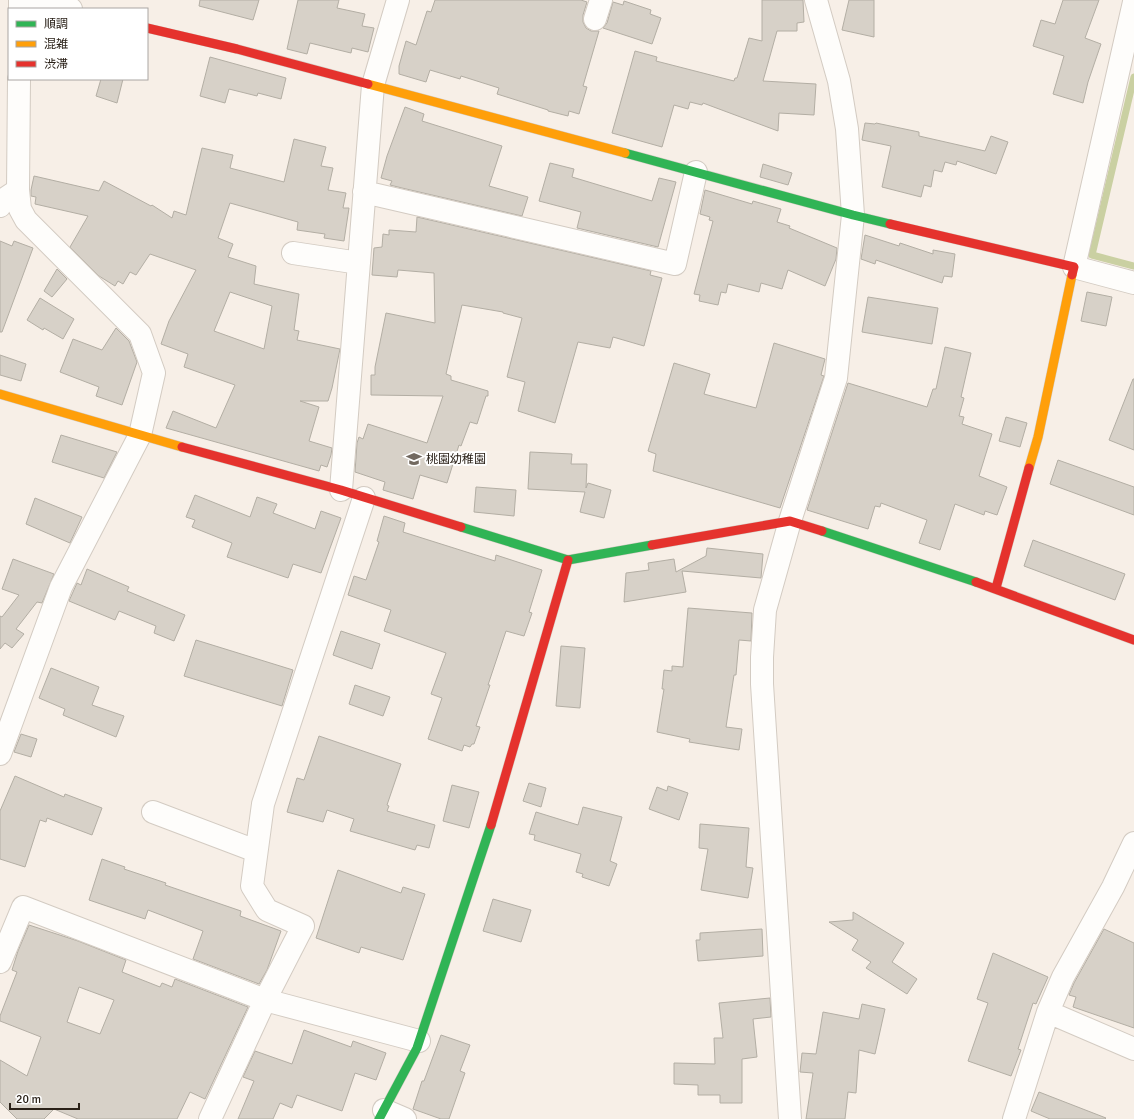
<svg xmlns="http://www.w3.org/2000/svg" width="1134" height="1119" font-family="Signika,'Noto Sans JP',sans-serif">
<rect width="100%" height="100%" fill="#f7efe7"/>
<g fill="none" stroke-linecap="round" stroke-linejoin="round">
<path stroke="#cad0a2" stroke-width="7" d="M1134 77 1092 255 1134 266"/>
</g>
<path fill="#d7d1c8" stroke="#b3aea4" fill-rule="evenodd" d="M200 0H259L253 20 199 6Z
M298 0H339L337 8 365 14 362 26 374 28 368 52 352 48 351 53 310 43 307 54 287 49Z
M435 0H581L587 2 583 15V22L586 28 591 31H599L583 86 587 87 579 114 569 111 568 116 548 111V110L497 94 499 88 461 76 460 79 430 70 426 82 399 74V66L406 41 416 45 427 11 431 12Z
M762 0H803L804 22 797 23V31H777L763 81 816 84 814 115 779 113 778 131 703 103 702 105 690 102 688 109 674 105 662 147 612 133 635 51 657 57 656 61 734 81 735 78H737L749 38 762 41Z
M849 0H874V37L842 30Z
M1063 0H1099L1085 38 1101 44 1088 82 1083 103 1053 94 1064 56 1033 46 1041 20 1055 24Z
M624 1 651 10 650 14 661 18 652 44 603 28 607 23 613 2 623 5Z
M210 57 286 78 281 99 258 93 257 96 229 89 225 103 200 96Z
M101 79H123L117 103 96 96Z
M405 107 424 114 422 121 502 146 489 186 528 197 522 216 402 188 390 185 392 181 381 178 387 156Z
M865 123 875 124 876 123 919 132V136L985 151 991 136 1008 142 996 174 957 161 956 165 945 162 942 172 934 170 931 187 924 185 921 197 882 187 891 146 862 140Z
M294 139 326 147 321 166 333 168 328 190 346 193 343 208H349L344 241 324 238 325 234 297 230 298 222 230 203 218 238 233 244 228 257 256 266 254 284 299 294 294 330 299 331 297 340 340 349 332 388 328 401H300L319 407 309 441 332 448 331 455 327 467 321 465 319 471 166 428 173 411 216 428 235 385 184 367 188 354 161 344 169 321 196 270 150 254 136 275 130 272 123 284 118 281 115 286 99 276 70 247 88 216 35 204 36 197 31 196V190L34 176 99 191 104 181 151 206 152 205 172 218 174 211 186 215 202 148 233 155 230 168 284 182ZM230 292 272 306 264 349 214 331Z
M550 163 574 169 572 177 652 201 659 178 676 182 658 247 577 228 581 212 539 201Z
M763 164 792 173 788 185 760 177Z
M705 190 752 204 753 201 781 209 777 222 790 226 789 228 837 248 836 259 825 286 788 270 782 289 761 283 759 292 728 284 726 293 721 292 718 305 699 301 700 295 694 294 713 221 709 220 710 217 700 214Z
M417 217 651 271 650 275 662 278 644 346 613 337 610 348 578 342 555 423 518 411 525 382 507 377 522 318 503 313V312L462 305 446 374 451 376V380L488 391V396H486L477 424 470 422 461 446 459 445 447 483 420 475 413 499 383 490 385 482 355 472 357 443 359 437 363 439 368 424 427 443 443 396 371 395V375H375V367L386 313 435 323 434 273 398 270 397 277 372 275 374 248 382 247 383 234 389 235V230L416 232Z
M865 235 899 246 900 243 933 254V250L955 254 952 277 944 276 942 283 876 260 875 264 861 259Z
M0 241 12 246 14 241 33 248 2 332H0Z
M57 269 67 279 52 297 44 291Z
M1087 292 1112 297 1106 326 1081 321Z
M868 297 938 308 932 344 862 332Z
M40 298 74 319 63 339 44 328 43 330 27 320Z
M116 328 129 341 137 362 122 405 96 396 99 387 60 372 73 339 102 350Z
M774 343 825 359 821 375 824 376 780 508 653 471 656 454 648 451 674 363 710 374 704 394 756 408Z
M945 347 971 353 961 397 964 398 959 416 964 417 962 424 992 434 979 476 1007 487 997 515 985 511 984 515 955 504 940 550 919 543 927 520 881 503 880 507 875 506 868 529 807 510 848 383 927 407 933 389H936Z
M0 355 26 364 21 381 0 375Z
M1133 379H1134V450L1109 440Z
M1006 417 1027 423 1020 447 999 441Z
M61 435 117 452 104 478 52 462Z
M530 452 572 454 571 464H587L586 488 588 483 611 490 604 518 580 512 585 492 528 489Z
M1058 460 1134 487V515L1050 484Z
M476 487 516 490 514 516 474 512Z
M195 495 250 517 257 497 277 504 273 513 315 529 321 511 341 518 321 573 293 564 288 578 227 557 232 543 192 527 195 520 186 517Z
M35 498 82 517 70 543 26 524Z
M384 516 405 523 403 532 495 561 496 555 542 570 529 612 532 613 524 636 506 631 488 685H490L476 726 480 727 474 744H472L470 747 464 745 462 751 428 739 442 698 431 694 446 653 384 631 391 610 348 595 354 576 366 580 379 542 377 541Z
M1033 540 1125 574 1115 600 1024 566Z
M707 548 763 554 761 578 682 571 686 592 624 602 626 573 649 570 648 563 674 559 676 572 706 556Z
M13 559 54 574 42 603 37 602 16 629 24 634 12 648 5 643 0 649V616L2 617 19 595 2 589Z
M87 569 129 587 127 591 185 615 174 641 154 633 156 626 119 611 115 620 69 601 77 583 81 585Z
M688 608 752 613 751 641 739 640 736 675H734L726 727 742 729 739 750 689 742 690 739 657 732 664 689H662L664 670 672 671V666L683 667Z
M341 631 380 644 372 669 333 655Z
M196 640 293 670 282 706 184 676Z
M561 646 585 648 580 708 556 706Z
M51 668 99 687 92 705 124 716 116 737 63 715 65 709 39 698Z
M355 685 390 697 383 716 349 704Z
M21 734 37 739 31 757 14 752Z
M319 736 401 764 387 805 389 806 387 811 435 825 429 848 417 845 415 850 350 831 354 819 327 810 323 822 287 812 297 778 304 780Z
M15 776 64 797 65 794 102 808 92 835 47 818 46 822 40 820 25 867 0 859V811Z
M529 783 546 788 541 807 523 801Z
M452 785 479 792 469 828 443 821Z
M668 786 688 793 679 820 649 809 657 787 667 791Z
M583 807 622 817 610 861 617 864 609 886 582 877 583 874 576 872 581 854 534 840 535 835 529 834 536 812 578 825Z
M700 824 749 828 746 867 753 868 748 898 701 890 708 849 699 848Z
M102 859 125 867 124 869 166 883 165 885 241 911 240 916 281 931 267 970 259 984 193 959 203 931 148 910 145 919 89 900Z
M338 870 401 893 403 887 425 894 403 960 361 947 359 953 316 938Z
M493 899 531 910 521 942 483 931Z
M853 912 904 943 892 962 917 979 907 994 866 968 871 962 852 950 858 940 829 922 853 920Z
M29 925 78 941 126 960 122 972 160 987 162 983 172 987 175 979 248 1007 205 1099 190 1092 177 1119H78L54 1109 44 1119H17L0 1102V1060L27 1076 41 1037 0 1021V1016L17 972 12 970 18 951ZM79 987 114 1000 100 1034 67 1022Z
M762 929 763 956 698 961 696 940H700V933Z
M1104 929 1134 943V1028L1073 1007 1076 997 1069 995 1074 983Z
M993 953 1048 977 1036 1004 1033 1003 1018 1049 1021 1050 1011 1076 968 1061 988 1003 977 999Z
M770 998 771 1017 753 1019 757 1057 742 1059V1103H720V1095H698V1085L674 1084V1063L715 1064 714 1038H723L719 1003Z
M862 1004 885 1009 875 1054 859 1050 856 1093 848 1092 845 1119H806L813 1073 800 1072 802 1053 816 1054 823 1012 859 1019Z
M304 1030 351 1047 353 1041 386 1053 376 1080 355 1073 342 1111 297 1095 292 1108 280 1103 273 1119H238L254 1081 243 1077 255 1051 292 1064Z
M441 1035 470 1045 460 1071 465 1073 449 1119H441L413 1109 422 1081H424Z
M1039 1092 1106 1118 1105 1119H1050L1031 1111Z"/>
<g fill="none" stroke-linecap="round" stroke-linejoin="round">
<g stroke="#d3cbc2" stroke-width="24">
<path id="street" d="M34 0 71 9
M1134 2 1074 267 1134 283
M20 9V0
M595 19 601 0
M364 192 675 264 696 172
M0 206 3 200 18 190
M293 253 359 263
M341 490 373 85 398 0
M0 754 61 587 140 435 154 373 140 334 26 220 20 209 18 190 19 79
M153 812 256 851
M0 962 23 907 265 1000 419 1041
M1048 1012 1134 1049
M384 1110 405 1119
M210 1119 265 1000 303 926 267 910 252 886 263 804 364 498
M790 1119 762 684V657L765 610 790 521 836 378 853 215 847 129 839 81 816 0
M1014 1119 1048 1012 1063 977 1113 887 1134 843"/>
</g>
<g stroke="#d3cbc2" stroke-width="10">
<path id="fast" d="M625 153 853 215 890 224
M461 527 568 560 652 545
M822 531 976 582
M379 1119 417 1048 491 825"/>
</g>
<g stroke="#d3cbc2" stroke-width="10">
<path id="slow" d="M368 84 625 153
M0 394 182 447
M1029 468 1038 437 1072 275"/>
</g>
<g stroke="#d3cbc2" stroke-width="10">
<path id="jam" d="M147 28 237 49 368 84
M890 224 1074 267 1072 275
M182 447 341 490 461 527
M652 545 790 521 822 531
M976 582 1134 640
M996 588 1029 468
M491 825 568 560"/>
</g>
<use href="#street" stroke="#fefdfb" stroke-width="22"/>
<use href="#fast" stroke="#30b455" stroke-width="9"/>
<use href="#slow" stroke="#ff9f0a" stroke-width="9"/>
<use href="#jam" stroke="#e5322d" stroke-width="9"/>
</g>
<defs>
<g id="school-bare" transform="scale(1.2)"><path d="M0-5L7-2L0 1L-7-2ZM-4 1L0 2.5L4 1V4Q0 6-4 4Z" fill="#726960" stroke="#fff" stroke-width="2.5" paint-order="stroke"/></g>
</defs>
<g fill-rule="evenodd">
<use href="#school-bare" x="414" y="459"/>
</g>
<g text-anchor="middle" stroke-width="4" stroke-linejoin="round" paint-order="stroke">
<g font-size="12" fill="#2a2118" stroke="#fff" text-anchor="start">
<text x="426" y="463">桃園幼稚園</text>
</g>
</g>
<rect x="8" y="8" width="140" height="72" fill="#ffffff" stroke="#aaa6a3"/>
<rect x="16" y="21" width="20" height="6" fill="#30b455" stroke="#aaa6a3"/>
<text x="44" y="28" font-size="12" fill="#2a2118">順調</text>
<rect x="16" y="41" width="20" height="6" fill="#ff9f0a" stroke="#aaa6a3"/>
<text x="44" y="48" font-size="12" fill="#2a2118">混雑</text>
<rect x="16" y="61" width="20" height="6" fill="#e5322d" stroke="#aaa6a3"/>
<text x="44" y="68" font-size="12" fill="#2a2118">渋滞</text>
<path d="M10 1103v6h69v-6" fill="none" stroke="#2a2118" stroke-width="2"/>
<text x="16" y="1103" font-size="12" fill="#2a2118" stroke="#ffffff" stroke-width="3" paint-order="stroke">20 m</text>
</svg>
